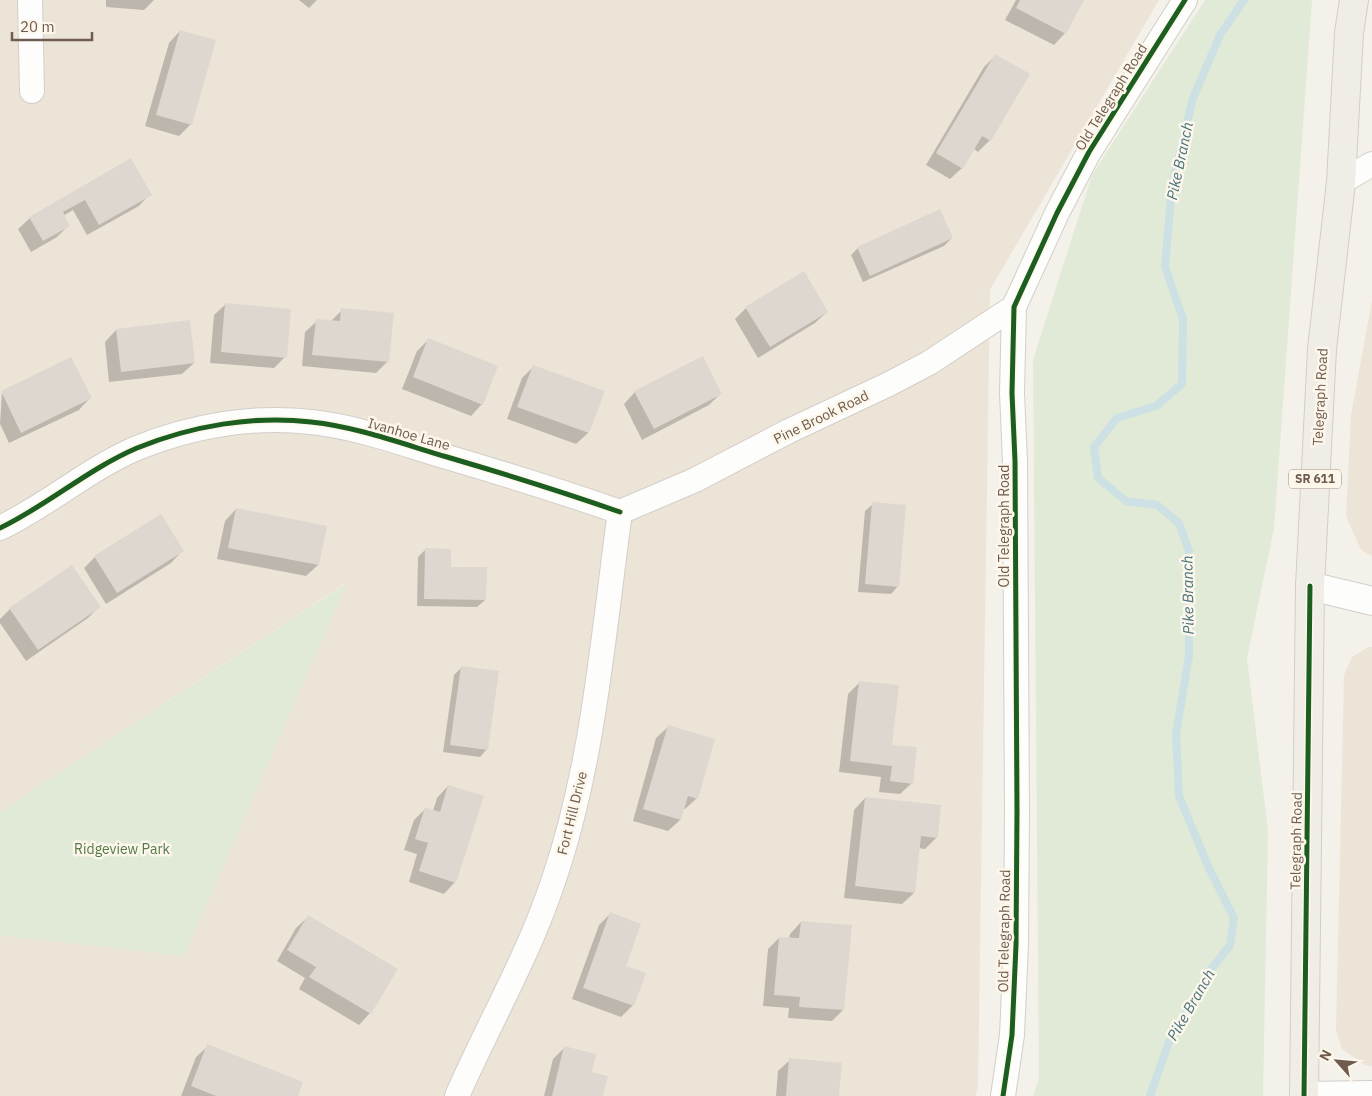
<svg xmlns="http://www.w3.org/2000/svg" width="1372" height="1096" font-family="'IBM Plex Sans',sans-serif">
<rect width="100%" height="100%" fill="#f4f1ea"/>
<path fill="#ede4d8" d="M0 0H1159L990 290 978 1088 975 1096H0V935L184 956 346 583 0 812Z
M1372 300V556L1361 550 1346 516 1351 415Z
M1368 647H1372V1066L1365 1065 1342 1049 1336 1031 1344 675 1352 657Z"/>
<path fill="#e0ead6" d="M1205 0H1312L1274 528 1247 658 1268 831 1263 1096H1033L1039 1078 1033 360 1092 175Z
M347 583 184 956 0 935V812Z"/>
<path fill="#0003" d="M106 0H154L144 10 106 7Z
M299 0H317L309 8Z
M1016 0H1082L1065 33 1054 45 1005 20Z
M180 31 191 124 179 136 145 126 169 43Z
M995 56 990 140 978 152 973 148 962 168 950 179 926 165 984 67Z
M130 160 150 194 139 206 87 235 73 210 63 216 69 225 57 237 31 252 18 229 30 218Z
M952 238 944 246 863 282 851 255 858 248Z
M226 304 285 357 274 368 210 363 214 315Z
M746 308 827 312 815 323 758 358 735 319Z
M342 310 388 361 376 373 302 366 305 332 317 321 330 322Z
M116 330 194 363 182 374 109 382 105 342Z
M428 340 482 404 471 416 402 389 417 351Z
M533 367 603 392 588 433 576 444 507 419 522 378Z
M2 392 90 398 79 410 9 443 0 424Z
M635 392 720 394 709 405 642 440 624 404Z
M873 504 898 586 891 594 858 592 865 511Z
M236 509 325 527 318 565 306 576 217 559 225 521Z
M426 549 485 600 477 607 417 606 418 557Z
M182 551 171 563 106 604 84 568 95 557Z
M99 607 88 618 26 661 0 623V619L10 609Z
M462 667 487 749 480 757 443 752 454 675Z
M860 682 891 746 912 783 900 794 879 792 881 777 839 772 848 694Z
M668 727 697 798 685 809H683L680 820 668 831 633 821 656 738Z
M448 786 455 882 444 894 409 882 417 854 404 850 414 820 425 809 433 811 437 798Z
M865 798 937 837 925 849 918 848 914 893 902 904 844 898 854 810Z
M610 914 633 1005 621 1017 572 999 599 925Z
M308 917 370 1013 359 1025 299 989 305 978 277 961 296 928Z
M801 922 843 1010 832 1021 788 1018 789 1008 763 1006 768 949 779 938 789 939 790 934Z
M208 1046 296 1096H181L196 1057Z
M565 1047 601 1096H544L553 1059Z
M790 1060 838 1096H776L778 1071Z"/>
<g fill="none" stroke-linecap="round" stroke-linejoin="round">
<path stroke="#cde0e3" stroke-width="8" d="M1150 1096 1168 1044 1209 972 1230 945 1234 918 1208 866 1179 796 1176 734 1189 656V551L1179 523 1157 505 1126 501 1098 478 1094 447 1117 418 1156 406 1182 384 1183 319 1165 267 1172 185 1193 98 1220 35 1244 0"/>
</g>
<path fill="#ddd7d0" d="M1020 0H1084L1066 34 1016 8Z
M180 30 216 40 192 125 156 115Z
M995 54 1030 74 991 141 982 136 963 169 936 153Z
M131 158 152 195 99 225 85 200 63 212 70 226 43 241 29 217Z
M940 209 953 238 870 276 857 247Z
M804 271 828 312 770 347 745 307Z
M225 303 291 309 287 358 221 352Z
M341 308 394 313 389 362 312 355 316 319 340 321Z
M190 320 195 363 121 372 116 329Z
M428 338 498 366 483 405 413 377Z
M703 356 722 394 654 429 634 391Z
M71 357 92 398 21 433 1 391Z
M533 365 605 391 589 433 517 407Z
M872 502 906 505 899 587 865 584Z
M236 508 327 526 319 565 228 548Z
M161 514 184 551 117 593 94 556Z
M425 548 451 549V567H487L486 600 424 599Z
M72 565 101 607 38 650 9 608Z
M461 666 499 671 488 750 450 745Z
M859 681 899 685 892 745 917 747 913 784 890 781 892 766 850 761Z
M668 725 715 739 698 799 688 796 681 820 643 809Z
M448 785 484 796 456 883 419 871 428 843 415 839 425 807 440 812Z
M865 797 941 805 938 838 921 836 915 893 855 886Z
M610 912 641 924 626 966 646 973 634 1006 583 988Z
M308 915 398 969 371 1014 309 977 316 967 287 950Z
M801 921 852 925 844 1010 799 1007 800 997 774 995 779 937 799 938Z
M207 1044 303 1082 298 1096H216L191 1086Z
M564 1046 596 1054 592 1072 608 1076 603 1096H552Z
M789 1058 842 1063 839 1096H786Z"/>
<g fill="none" stroke-linecap="round" stroke-linejoin="round">
<g stroke="#d3cec8" stroke-width="26">
<path id="minor" d="M30 0 32 91
M1341 182 1372 164
M620 512 695 480 789 431 889 384 929 363 1014 307
M0 528C48 505 88 469 137 448 191 426 254 415 311 422 358 427 403 444 447 457 505 474 563 492 620 512
M1304 1094 1372 1093
M457 1096C489 1023 529 955 554 879 594 761 603 635 620 512
M1003 1096 1012 1035 1016 945 1017 811 1015 461 1012 393 1014 307 1057 213 1089 152 1185 0"/>
</g>
<g stroke="#d3cec8" stroke-width="30">
<path id="tertiary" d="M1310 586 1372 601"/>
</g>
<g stroke="#d3cdc7" stroke-width="30">
<path id="primary" d="M1304 1096 1310 586 1322 349 1341 182 1349 33 1354 0"/>
</g>
<use href="#minor" stroke="#fdfdfc" stroke-width="24"/>
<use href="#tertiary" stroke="#fdfdfc" stroke-width="28"/>
<use href="#primary" stroke="#f0ede6" stroke-width="28"/>
<g stroke="#fdf7eb" stroke-width="8">
<path id="cycleway" d="M0 528C48 505 88 469 137 448 191 426 254 415 311 422 358 427 403 444 447 457 505 474 563 492 620 512
M1003 1096 1012 1035 1016 945 1017 811 1015 461 1012 393 1014 307 1057 213 1089 152 1185 0
M1304 1096 1310 586"/>
</g>
<use href="#cycleway" stroke="#1b5e20" stroke-width="5"/>
</g>
<g text-anchor="middle" stroke-width="5" stroke-linejoin="round" paint-order="stroke">
<rect fill="#fdf7eb" stroke="#9a8a7d" stroke-width="1" x="1289" y="469.5" width="52" height="19" rx="4"/>
<g font-size="12" font-weight="bold" fill="#6f5c4e">
<text x="1315" y="483">SR 611</text>
</g>
<g font-size="14" fill="#6f5c4e" stroke="#fdf7eb">
<text transform="translate(1111 97) rotate(-58)" y="5">Old Telegraph Road</text>
<text transform="translate(1320 397) rotate(-87)" y="5">Telegraph Road</text>
<text transform="translate(821 417) rotate(-26)" y="5">Pine Brook Road</text>
<text transform="translate(409 434) rotate(16)" y="5">Ivanhoe Lane</text>
<text transform="translate(1004 526) rotate(-90)" y="5">Old Telegraph Road</text>
<text transform="translate(572 813) rotate(-76)" y="5">Fort Hill Drive</text>
<text transform="translate(1296 841) rotate(-89)" y="5">Telegraph Road</text>
<text transform="translate(1004 931) rotate(-89)" y="5">Old Telegraph Road</text>
</g>
<g font-size="14" fill="#547a4a" stroke="#fdf7eb">
<text x="122" y="854">Ridgeview Park</text>
</g>
<g font-size="15" font-style="italic" fill="#4a7480" stroke="#fdf7eb">
<text transform="translate(1180 161) rotate(-78)" y="5">Pike Branch</text>
<text transform="translate(1188 595) rotate(-91)" y="5">Pike Branch</text>
<text transform="translate(1191 1005) rotate(-60)" y="5">Pike Branch</text>
</g>
</g>
<g transform="translate(1337 1061) rotate(297)" stroke="#fdf7eb" stroke-width="4" paint-order="stroke">
<path d="M0-4L9 19L0 12L-9 19Z" fill="#6f5c4e"/>
<text y="-8" font-size="14" font-weight="bold" text-anchor="middle" fill="#6f5c4e">N</text>
</g>
<path d="M12 32v8h80v-8" fill="none" stroke="#6f5c4e" stroke-width="2.5"/>
<text x="20" y="32" font-size="15" fill="#6f5c4e" stroke="#fdf7eb" stroke-width="4" paint-order="stroke">20 m</text>
</svg>
